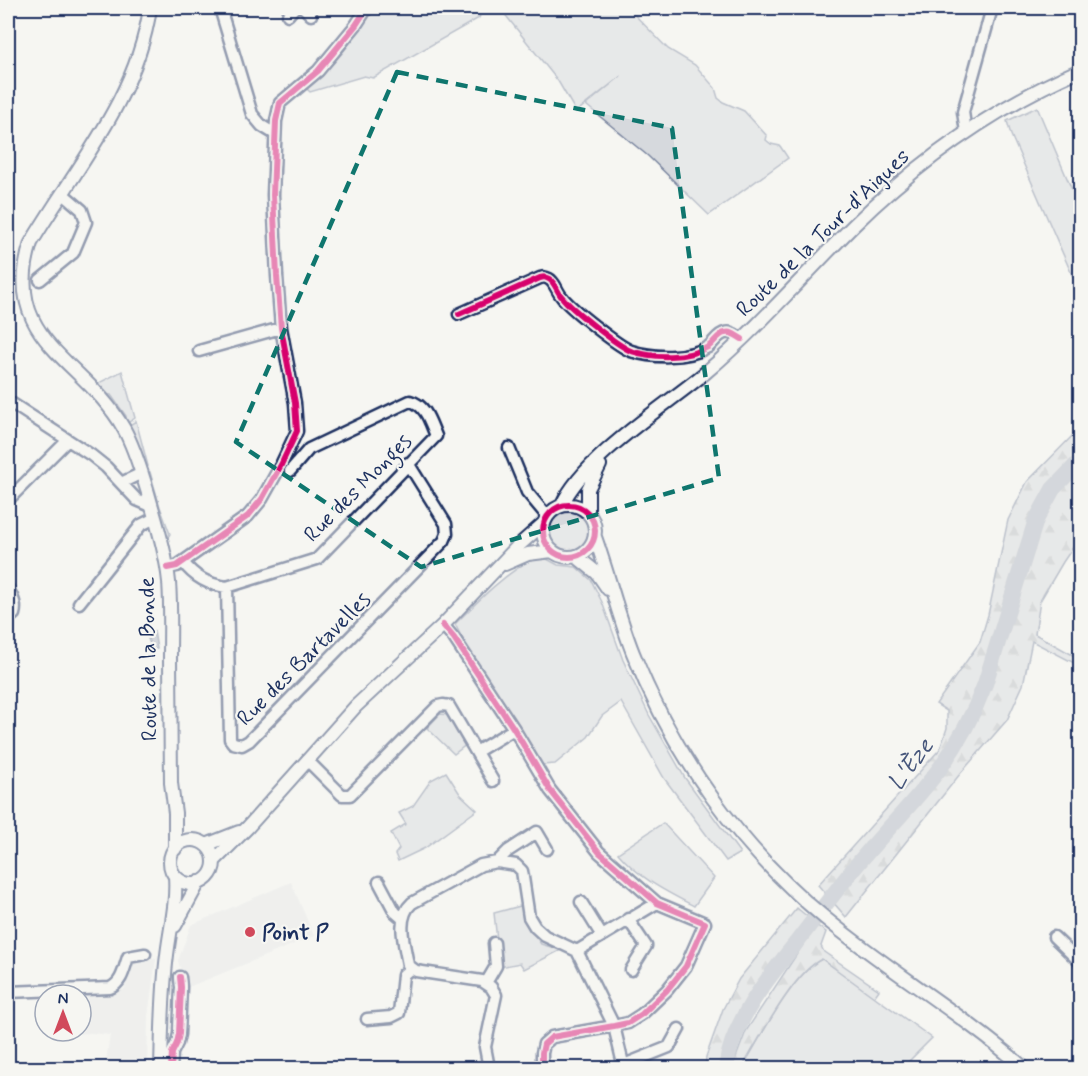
<svg xmlns="http://www.w3.org/2000/svg" width="1088" height="1076" font-family="Mynerve,sans-serif">
<defs>
<pattern id="forest-firs" width="22" height="20" patternUnits="userSpaceOnUse" patternTransform="scale(1.5)"><rect width="22" height="20" fill="#d6d9dd"/><path d="M5 1l3.5 6h-7zM16 11l3.5 6h-7z" fill="#b7bbc0"/></pattern>
</defs>
<rect width="100%" height="100%" fill="#f6f6f2"/>
<filter id="ink" filterUnits="userSpaceOnUse"><feTurbulence type="fractalNoise" baseFrequency=".0167" numOctaves="2"/><feDisplacementMap in="SourceGraphic" scale="12" xChannelSelector="R" yChannelSelector="G"/><feConvolveMatrix kernelMatrix="1 2 1 2 8 2 1 2 1" color-interpolation-filters="sRGB"/></filter>
<g filter="url(#ink)">
<path fill="#e6e7e7" d="M291 882 314 936 186 988 178 961 191 925Z
M156 959 148 1016 147 1068H105L110 1035 91 1033 62 1035V1031H81V995H78L123 990 125 988 129 961Z"/>
<path fill="#d6d9dd" stroke="#78849e" stroke-width="1.5" d="M374 8H483L479 18 373 78 364 76 310 92 306 88C336 66 354 38 374 8Z
M506 8H628L668 49 695 65 715 88 718 98 723 102 744 111 767 136 766 140 771 144 780 146 788 158 709 215 648 156 586 105 621 76 576 112 558 81 503 12Z
M1037 107 1080 209V293L1011 135 1007 121Z
M122 371 135 418 126 424V416L111 395 104 394 97 384Z
M136 421 148 466H145L128 426Z
M147 472H150L160 507 170 534 166 540Z
M550 531a19 19 0 1 1 38 0a19 19 0 1 1-38 0Z
M534 558 547 559 558 565 576 567 591 580 602 602 623 660 649 715 685 778 740 853 726 861 664 778 621 702 602 716 588 737 555 764 542 765 464 642 455 624C480 599 503 575 534 558Z
M440 714 448 715 467 744 454 754 427 728Z
M446 772 460 794 477 810 425 848 398 861 395 854 399 849 391 833 406 824 399 813 413 806 431 780Z
M663 823 714 878 694 906C665 891 639 878 618 853Z
M524 905 528 926 541 944 561 950 524 969 520 963 500 967 494 913Z
M822 959 932 1038 902 1068H742C759 1040 793 973 822 959Z"/>
<path fill="url(#forest-firs)" stroke="#78849e" stroke-width="1.5" d="M1080 428V537L1063 562 1040 601 1035 634 1080 659V666L1032 641 1023 685 1007 720 960 774 846 917 818 885 940 749 947 728V711L936 704 980 642 988 615 1008 520 1027 482Z
M797 908 809 918 748 1001 731 1031 720 1068H705L706 1057 723 1009 739 979Z
M816 925 826 932 821 946 824 952 879 990 874 997 822 959C794 971 758 1041 742 1068H732L746 1031Z"/>
<path fill="#abb2c0" stroke="#717e99" stroke-width="1.5" d="M154 631 157 649 152 650 146 633Z"/>
<g fill="none" stroke-linecap="round" stroke-linejoin="round">
<path stroke="#abb2c0" stroke-width="16" d="M726 1068C732 1022 767 979 796 943 819 913 842 882 866 854 891 825 918 798 940 768 959 742 974 713 985 684L1036 520 1053 489 1080 461"/>
<g stroke="#1b2f5e" stroke-width="15">
<path id="minor" d="M220 8 252 114 262 126 275 134
M304 8 311 15
M288 15 294 8
M966 132 963 112 992 8
M40 280 73 253 86 222 82 210 62 193
M459 314 540 278C544 277 545 277 549 279 555 282 557 292 562 297 570 308 618 346 631 351 653 358 687 359 708 347 714 343 718 334 725 333 732 331 736 336 742 339
M199 351 281 328
M8 401 91 455 106 467 137 500 151 506
M509 448 527 492 547 516
M121 483 142 473
M8 500 68 440
M183 562C194 577 209 585 227 587L317 559 436 436C430 422 426 405 410 401L309 449 290 471
M167 568 177 566 248 516 262 499 281 465 297 431 295 403 281 328 277 276 273 195 276 121 280 103 318 71 356 25 367 8
M227 587 230 739 233 743 242 745 249 741 444 541 447 534 446 524 408 463
M8 588C12 597 17 604 14 614L8 619
M79 603 141 525 155 518
M443 625 454 638 514 729 550 790 599 852 657 903 705 923 686 966 667 990 642 1014 628 1023 614 1026 552 1037 544 1044 542 1053V1068
M476 752 514 729
M307 760 342 795H350L438 706 443 705 449 706 493 781
M497 862 508 851 537 832 547 849
M379 882 395 912 402 918
M581 902 602 936
M628 919 646 946 631 970
M1054 937 1080 962
M577 951 614 1026 624 1068
M486 983 496 966 494 943
M8 992 110 988C122 983 124 969 128 957L145 954
M367 1019 391 1017 399 1013 403 975 411 968
M624 1065 669 1047 679 1029
M171 1068 172 1053 177 1043 179 1034 181 987 180 977
M489 1068 485 1047 496 995 491 987 482 981 416 971 408 965C405 946 395 918 412 903L481 865 497 862 516 865 522 871 529 917 535 927 545 936 577 951 657 903"/>
</g>
<g stroke="#1b2f5e" stroke-width="16">
<path id="major" d="M150 8C137 98 76 167 31 243 0 341 85 359 124 429 135 449 141 471 148 493 156 522 166 552 169 582 171 607 170 634 170 659 170 700 171 742 171 783L175 813V849
M543 531a26 26 0 1 1 52 0a26 26 0 1 1-52 0Z
M562 505C584 457 664 407 705 373 758 328 804 275 853 226 919 161 995 107 1080 70
M588 512V489L600 465
M595 537C609 576 618 615 633 653 674 756 740 848 825 918 889 971 961 1013 1024 1068
M576 556 597 573 608 589
M505 564 528 554 552 551
M170 862a22 22 0 1 1 44 0a22 22 0 1 1-44 0Z
M206 845 239 832
M214 861 248 827 356 706 443 625 517 547 544 523
M175 926 199 882
M161 1068C162 1031 162 993 167 955 170 929 177 903 175 876"/>
</g>
<use href="#minor" stroke="#f6f6f2" stroke-width="10"/>
<use href="#major" stroke="#f6f6f2" stroke-width="12"/>
<g stroke="#f6f6f2" stroke-width="10">
<path id="cycleway" d="M459 314 540 278C544 277 545 277 549 279 555 282 557 292 562 297 570 308 618 346 631 351 653 358 687 359 708 347 714 343 718 334 725 333 732 331 736 336 742 339
M543 531a26 26 0 1 1 52 0a26 26 0 1 1-52 0Z
M167 568 177 566 248 516 262 499 281 465 297 431 295 403 281 328 277 276 273 195 276 121 280 103 318 71 356 25 367 8
M443 625 454 638 514 729 550 790 599 852 657 903 705 923 686 966 667 990 642 1014 628 1023 614 1026 552 1037 544 1044 542 1053V1068
M171 1068 172 1053 177 1043 179 1034 181 987 180 977"/>
</g>
<use href="#cycleway" stroke="#d6006c" stroke-width="6"/>
</g>
</g>
<path d="M0 0H1088V1076H0ZM397 72 672 128 719 478 421 567 236 442Z" fill="#f6f6f2" fill-opacity=".55" fill-rule="evenodd"/>
<path fill="none" stroke="#0f766e" stroke-width="4.5" stroke-dasharray="12 8" stroke-linejoin="round" d="M397 72 672 128 719 478 421 567 236 442Z"/>
<circle fill="#d1495b" stroke="#f6f6f2" stroke-width="2" cx="250" cy="932" r="6"/>
<g text-anchor="middle" stroke-width="4.5" stroke-linejoin="round" paint-order="stroke">
<g font-size="22" fill="#1b2f5e" stroke="#f6f6f2">
<text transform="translate(822 232) rotate(-44)" y="8">Route de la Tour-d'Aigues</text>
<text transform="translate(357 487) rotate(-45)" y="8">Rue des Monges</text>
<text transform="translate(303 658) rotate(-45)" y="8">Rue des Bartavelles</text>
<text transform="translate(147 659) rotate(-91)" y="8">Route de la Bonde</text>
</g>
<g font-size="22" font-weight="bold" fill="#1b2f5e" stroke="#f6f6f2" text-anchor="start">
<text x="262" y="940">Point P</text>
</g>
<g font-size="24" font-style="italic" fill="#46567b" stroke="#f6f6f2">
<text transform="translate(910 764) rotate(-53)" y="8">L'Èze</text>
</g>
</g>
<rect width="1088" height="1076" fill="none" stroke="#f6f6f2" stroke-width="30"/>
<rect x="15" y="15" width="1058" height="1046" fill="none" stroke="#1b2f5e" stroke-width="2" filter="url(#ink)"/>
<g transform="translate(63 1013)"><circle r="28" fill="#f6f6f2" stroke="#9ea6b7" stroke-width="1.5"/>
<path d="M0-4.5L10 22L0 15L-10 22Z" fill="#d1495b"/>
<text y="-9" font-size="16" font-weight="bold" text-anchor="middle" fill="#1b2f5e">N</text>
</g>
</svg>
